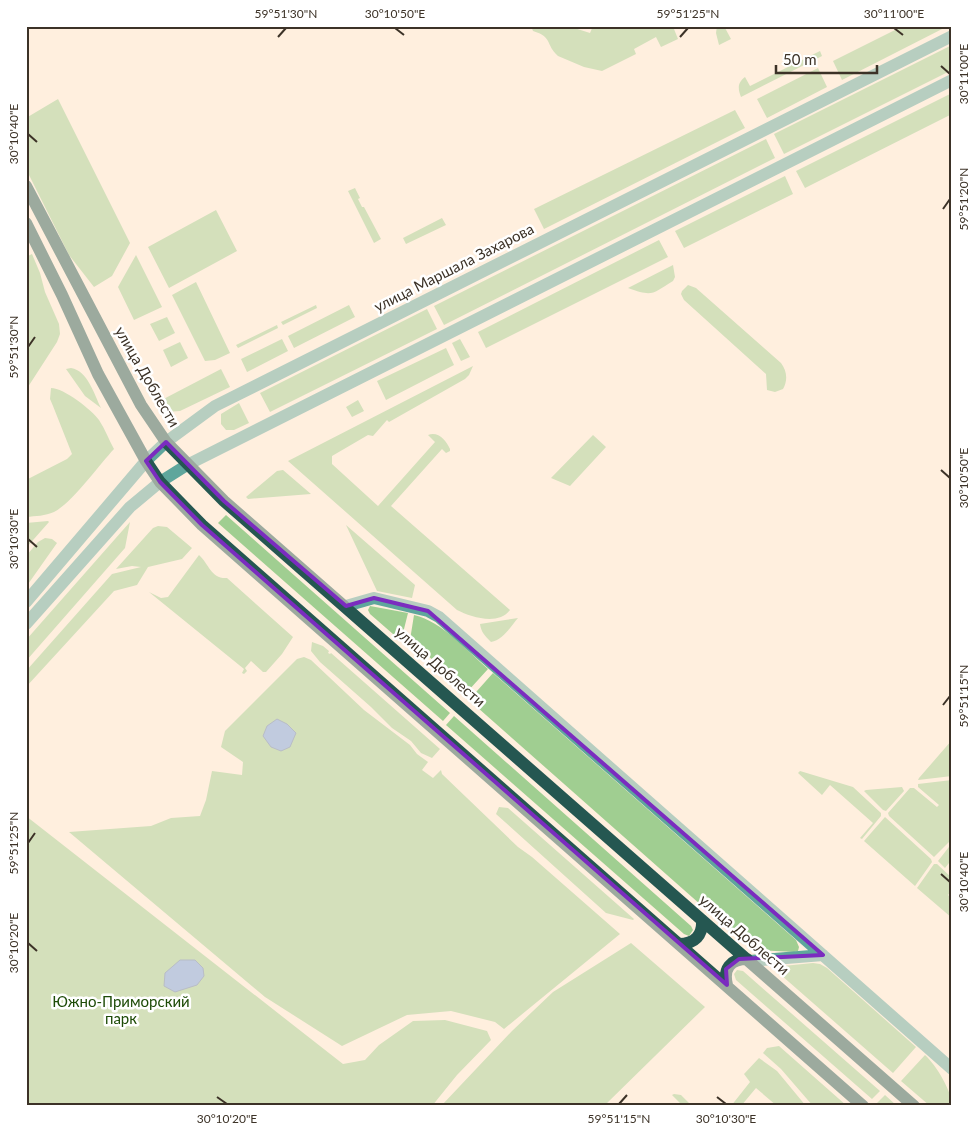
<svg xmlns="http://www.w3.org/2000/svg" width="978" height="1132" font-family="Lato,sans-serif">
<rect width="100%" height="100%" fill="#ffefde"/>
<path fill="#a0ce91" d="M531 26H568L590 33 593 26H678L674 29 678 39 661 47 656 37 634 49 636 54 602 71 584 67 558 56C545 44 553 37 533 31Z
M717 26H724L731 39 719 45 716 33Z
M903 26H948L842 80 833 61Z
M952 45V70L784 154 774 134Z
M820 51 822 56 741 97C738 89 737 83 745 77L750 86Z
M818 68 827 87 767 118 757 99Z
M952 93V114L805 188 796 171Z
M58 99 130 243 112 276 94 287 69 255 26 169V118Z
M735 110 745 128 544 229 534 209Z
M766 139 775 158 444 325 434 306Z
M785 176 793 194 684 248 675 231Z
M355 188 360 198 358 199 362 207H364L381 239 374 243 348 191Z
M216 210 237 251 169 288 148 247Z
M442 218 446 225 406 244 403 238Z
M659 240 668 257 486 348 478 332Z
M32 254 40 273 45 292 59 324 60 334 57 342 26 390V257Z
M136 255 162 307 134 320 118 287Z
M673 265 675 277 673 281C652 294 653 297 628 288Z
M196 282 230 353 215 360 205 361 172 295Z
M688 285 696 288 781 363C787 371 788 380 783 389L775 392 767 390 766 374 684 300 681 294 682 291Z
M316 305 317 308 283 325 281 322Z
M349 305 355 317 294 348 288 336Z
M427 309 437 329 270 412 260 393Z
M167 317 175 333 159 341 150 324Z
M277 325 278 328 238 348 236 345Z
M282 339 288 351 247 372 241 359Z
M460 339 470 357 461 361 452 343Z
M180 342 188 358 171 367 163 350Z
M446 348 454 365 386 400 377 381Z
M473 366 469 375 465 379 389 422 387 420 373 436 368 435 332 456V464L378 506 435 442 428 435C438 431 446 440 450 449V451L446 453 442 449 391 506 510 610C498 626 471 617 457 610L288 461Z
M71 368C88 371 94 394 101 408L85 396 66 369Z
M221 369 230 387 180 411 166 412 154 404Z
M51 388C64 388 92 410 99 420 105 429 109 440 114 449 100 464 71 504 54 512 45 516 36 516 26 517V480L67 459 72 454 53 406 50 399Z
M358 400 364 411 352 417 346 407Z
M239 403 249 423 234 430H226L221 424V414Z
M593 435 606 447 570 486 551 478Z
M283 470 311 494 248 499 246 497 277 471Z
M226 515 450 713 443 721 218 523Z
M48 521 49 522 26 548V523Z
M130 522 125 548 26 661V640Z
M346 525 415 585 412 598 377 591Z
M158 526 167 527 192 548 182 559 148 567 137 585 114 591 26 687V671L112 574 141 567 132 566 116 569 153 528Z
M45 538 52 539 57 543 26 587V556L38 542Z
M199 555C209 564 211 579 227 578L293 637 282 654 266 672H263L251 661 245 668 247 671 244 674 242 673 244 669 149 592 161 598 168 597Z
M370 606 408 613 401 641 370 614 368 610Z
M414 615C443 622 466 650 488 669L468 691 410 640Z
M518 618C511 626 503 640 491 642 485 636 481 632 480 624Z
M312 642 323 646 329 651 328 653 330 654 331 653 440 749 432 758 421 753 411 741 392 728 371 707 320 662 311 651Z
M304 657 311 660 364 710 410 745 417 754 428 762 422 770 433 778 441 770 442 774 518 847 532 857 620 934 504 1029 495 1022 451 1011 407 1015 342 1046 265 997 69 832 151 826 171 818 200 816 206 800 212 771 242 775 243 762 221 747 225 731 297 659Z
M493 673 796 940 799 947 798 951 794 952 758 950 744 943 469 700Z
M454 716 691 926 693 930 689 936 684 934 446 725Z
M952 740V776L918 780 919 778Z
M800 771 853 787 881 813V816L862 839 860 838 873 823 830 785 822 795 798 773Z
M952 780V839L934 857 889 816 888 813 910 788H914L937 807 939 805 918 787V784Z
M902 787 904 791 886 811 883 810 864 791 866 790Z
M499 807 508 808 634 919 633 920 606 913 496 814Z
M26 816 343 1064 365 1060 379 1045 413 1021 445 1020 487 1031 491 1040 457 1075 432 1106H26Z
M885 817 931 859 932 862 915 886 864 841Z
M952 843V865L949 863 945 868 938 861Z
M934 864H937L952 878V890L948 895 949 896 952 893V918L917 888Z
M631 943 705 1007 604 1106 442 1105 512 1031 553 992Z
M813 963 820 964 827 968 916 1047 893 1073 781 975V970L783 966Z
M737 970 743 971 880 1091 872 1099 736 980 734 974Z
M779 1046 847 1106H813L781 1069 763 1053 767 1048Z
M925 1055C936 1065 952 1091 952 1106H930L901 1081Z
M759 1058 777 1071 806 1106H777L756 1088 741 1106H731L750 1082 744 1074Z
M674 1094 681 1095 692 1106H683L672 1095Z
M885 1095 897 1106H880L877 1103Z"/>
<path fill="#75a1df" stroke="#6480a8" d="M277 719 287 724 296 733 290 747 281 751 271 747 263 736 267 726Z
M180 960H195L203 968 204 976 197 985 175 992 164 986 165 973Z"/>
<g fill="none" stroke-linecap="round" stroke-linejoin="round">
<path stroke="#5fa69c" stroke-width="12" d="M26 602 146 461 166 442 215 406 952 36
M346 606 374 598 428 611 439 617 952 1069
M26 624 130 507 160 482 187 465 952 80
M750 961 823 955"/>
<path stroke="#255751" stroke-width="12" d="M26 186 141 405 166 442 224 501 914 1106
M26 223 62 295 98 374 146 461 160 482 202 525 863 1106
M679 944C695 944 703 935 702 920
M727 985C723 969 730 959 747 959"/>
</g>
<path d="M0 0H978V1132H0ZM166 442 224 501 346 606 374 598 428 611 823 955 739 959 726 969 727 985 202 525 160 482 146 461Z" fill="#ffefde" fill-opacity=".55" fill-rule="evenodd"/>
<path fill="none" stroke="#7b2cbf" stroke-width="4" stroke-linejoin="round" d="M166 442 224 501 346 606 374 598 428 611 823 955 739 959 726 969 727 985 202 525 160 482 146 461Z"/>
<path fill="none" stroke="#3c3227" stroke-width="2" d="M395 28 404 35M894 28 903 35M278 37 286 28M680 37 688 28M941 66 950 74M28 134 37 142M943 209 950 199M28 347 35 337M941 470 950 478M28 539 37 547M943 705 950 696M28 843 35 833M941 874 950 882M28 943 37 951M217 1097 227 1104M717 1097 726 1104M619 1104 627 1095"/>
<g text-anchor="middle" stroke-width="5" stroke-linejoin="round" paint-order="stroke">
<g font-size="15" fill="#3c3227" stroke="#fff">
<text transform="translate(454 268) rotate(-27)" y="5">улица Маршала Захарова</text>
<text transform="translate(147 377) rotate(60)" y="5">улица Доблести</text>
<text transform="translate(440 667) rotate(41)" y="5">улица Доблести</text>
<text transform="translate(744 935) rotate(41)" y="5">улица Доблести</text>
</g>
<g font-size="15" fill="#1d4b07" stroke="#fff">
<text x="121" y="1007">Южно-Приморский<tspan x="121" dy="17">парк</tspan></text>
</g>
</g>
<rect width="978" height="1132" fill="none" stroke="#ffffff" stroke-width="55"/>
<path d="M776 65v8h101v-8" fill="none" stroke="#3c3227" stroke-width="2.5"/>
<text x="783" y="65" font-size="15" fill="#3c3227" stroke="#ffffff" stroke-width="4" paint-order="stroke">50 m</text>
<rect x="28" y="28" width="922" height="1076" fill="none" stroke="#3c3227" stroke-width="2"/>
<g font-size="12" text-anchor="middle" fill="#3c3227">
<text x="286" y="18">59°51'30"N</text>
<text x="395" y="18">30°10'50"E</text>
<text x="688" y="18">59°51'25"N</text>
<text x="894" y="18">30°11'00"E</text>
<text transform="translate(964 74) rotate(-90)" y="4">30°11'00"E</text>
<text transform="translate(14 134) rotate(-90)" y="4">30°10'40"E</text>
<text transform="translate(964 199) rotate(-90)" y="4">59°51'20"N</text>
<text transform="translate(14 347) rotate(-90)" y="4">59°51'30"N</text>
<text transform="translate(964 478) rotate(-90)" y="4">30°10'50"E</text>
<text transform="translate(14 539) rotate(-90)" y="4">30°10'30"E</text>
<text transform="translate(964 696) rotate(-90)" y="4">59°51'15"N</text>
<text transform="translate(14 843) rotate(-90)" y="4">59°51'25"N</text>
<text transform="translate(964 882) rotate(-90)" y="4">30°10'40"E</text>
<text transform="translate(14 943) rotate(-90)" y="4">30°10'20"E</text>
<text x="227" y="1123">30°10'20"E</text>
<text x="619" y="1123">59°51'15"N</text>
<text x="726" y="1123">30°10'30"E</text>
</g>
</svg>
